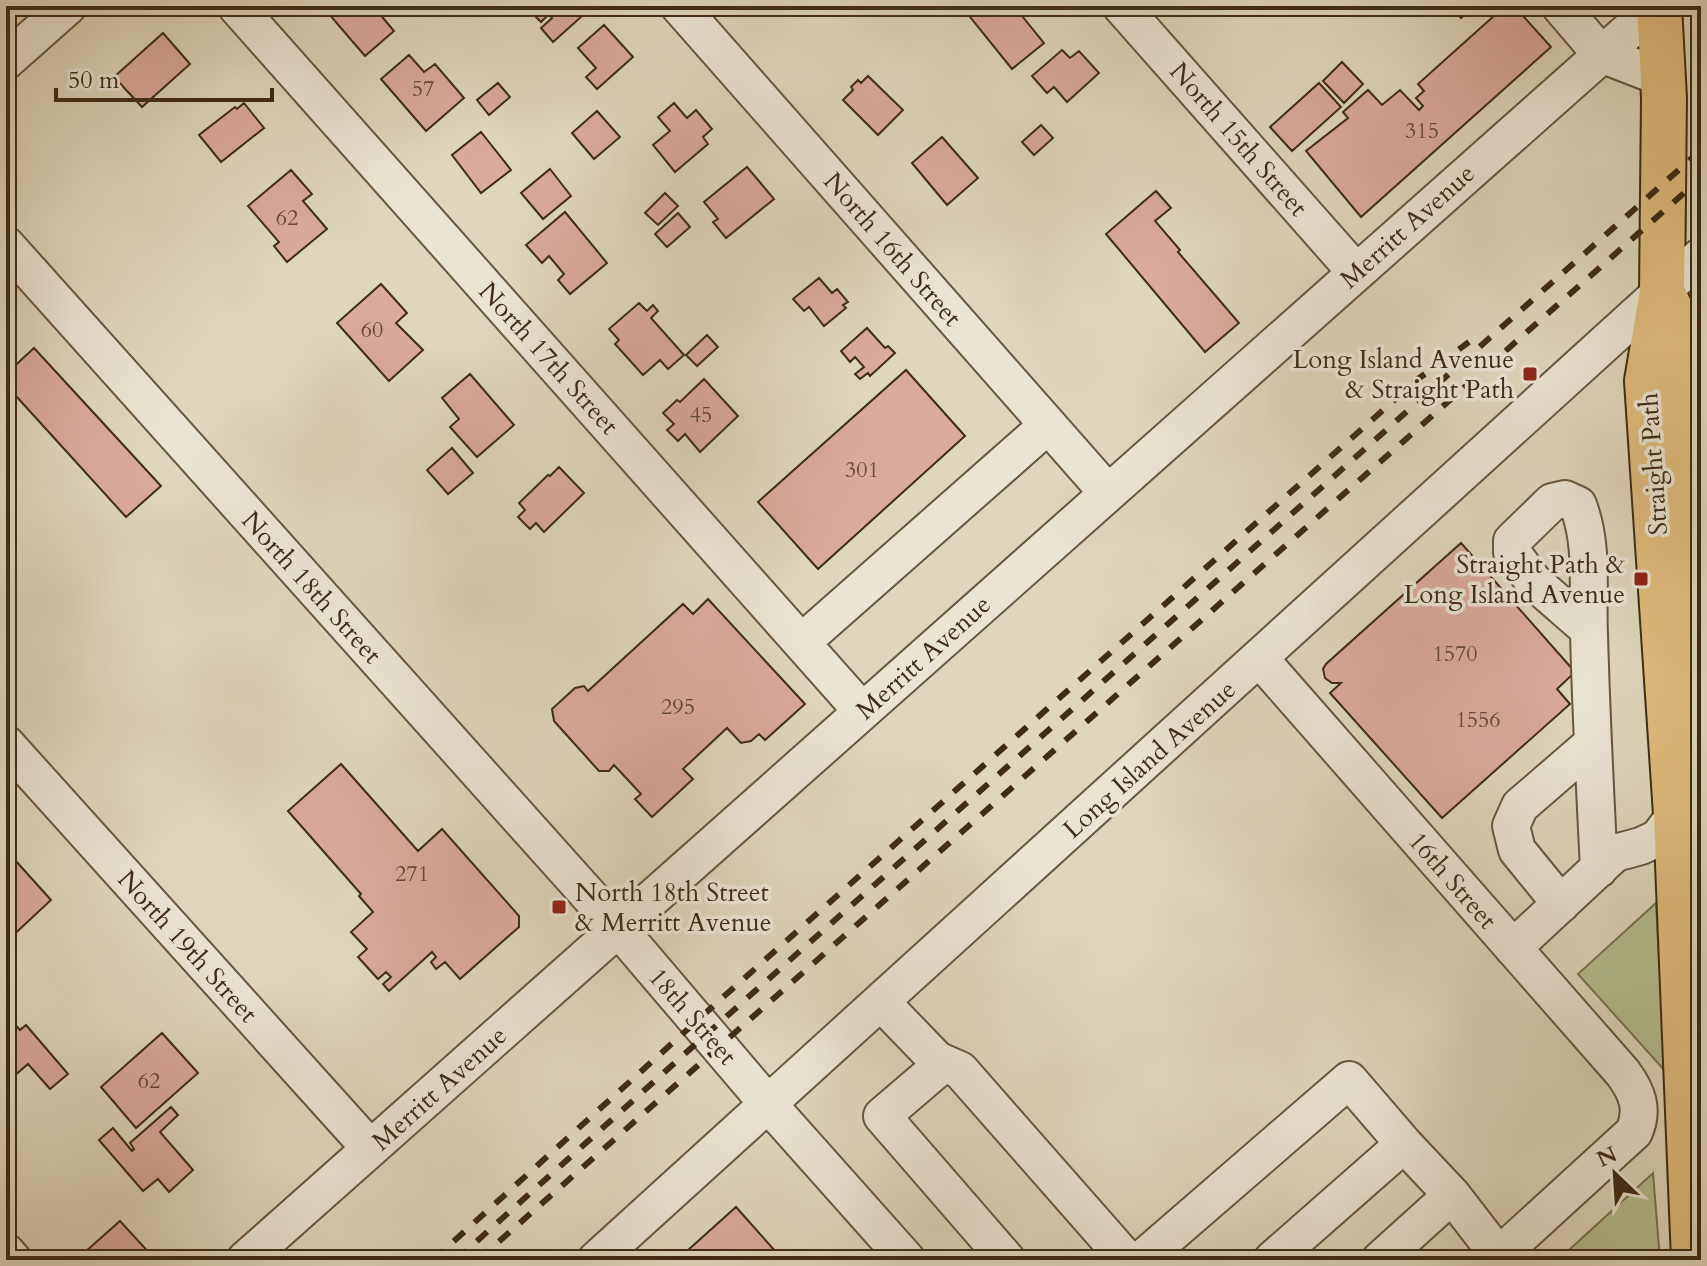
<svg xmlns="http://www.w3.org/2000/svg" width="1707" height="1266" font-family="Cardo,serif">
<rect width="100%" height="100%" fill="#dfd7bc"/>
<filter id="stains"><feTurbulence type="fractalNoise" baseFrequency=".0025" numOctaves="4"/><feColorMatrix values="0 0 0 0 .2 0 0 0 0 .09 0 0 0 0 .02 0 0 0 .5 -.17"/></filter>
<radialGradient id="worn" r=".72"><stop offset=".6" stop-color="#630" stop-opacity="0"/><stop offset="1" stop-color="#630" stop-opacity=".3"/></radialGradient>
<path fill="#b3be8f" stroke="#787552" stroke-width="2" d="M1656 903 1665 1071 1578 974Z
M1653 1173 1660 1260H1558Z"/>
<path fill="#daaa9b" stroke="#3e2c15" stroke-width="2" d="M337 6H373L394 31 365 56 328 13Z
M531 6H589L591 8 553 42 541 28 552 18 549 14 541 22 530 11 533 8Z
M983 6H1014L1044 43 1012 69 970 17Z
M1451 6H1475L1461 18Z
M1505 6H1514L1551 47 1361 217 1306 151 1348 118 1343 112 1368 90 1382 105 1400 90 1419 110 1423 106 1416 98 1424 91 1418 84Z
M604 25 633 57 597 89 586 77 596 68 578 48Z
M163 33 190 64 142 107 114 77Z
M1062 50 1070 58 1079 51 1099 73 1067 102 1054 87 1047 93 1032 76Z
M409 55 424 72 435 64 464 98 426 131 381 79Z
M1342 62 1363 84 1344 103 1323 81Z
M868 76 903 110 878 135 843 100 853 90 851 87 858 80 861 83Z
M498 83 510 97 489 115 477 100Z
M1319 83 1341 107 1292 151 1270 127Z
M244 103 264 128 221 162 199 135 235 107 237 109Z
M674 103 687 118 696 110 712 129 703 137 708 144 675 172 653 145 670 131 658 117Z
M597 111 620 137 594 159 572 133Z
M1041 125 1053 138 1034 155 1022 142Z
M481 132 511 170 481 193 452 155Z
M942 137 978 178 947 205 912 163Z
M747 167 774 199 726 238 713 222 718 219 704 202Z
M550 169 571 196 543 219 521 193Z
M291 170 312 194 303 201 327 229 287 262 274 246 279 242 248 206Z
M1156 191 1171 208 1155 221 1180 250 1178 252 1239 323 1205 352 1106 234Z
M665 193 678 206 658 225 645 213Z
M565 212 607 263 570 294 558 280 564 274 549 256 542 263 526 245Z
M678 213 690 227 667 247 655 234Z
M819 278 832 293 837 289 848 302 843 305 846 308 824 326 809 307 804 311 793 299Z
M381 284 407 313 396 323 423 350 389 381 337 323Z
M639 303 647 311 653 305 658 311 651 318 684 355 668 369 660 360 643 375 615 344 619 340 609 329Z
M867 328 885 348 888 346 895 353 870 376 868 373 860 379 855 374 864 367 855 357 850 362 841 351Z
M707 335 718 347 697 366 686 355Z
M34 348 161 486 126 517 6 385V374Z
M906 370 965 436 818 569 758 502Z
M470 374 514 425 477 457 450 427 459 419 442 398Z
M704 379 738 416 700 452 685 434 678 441 667 430 674 424 663 413 677 400 680 402Z
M452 448 473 473 448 494 427 470Z
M559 467 584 493 544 532 536 523 530 529 518 517 525 510 519 503 548 475 550 476Z
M1461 543 1575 672 1557 689 1570 704 1442 818 1330 693 1341 683H1332L1325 678 1323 669 1326 664Z
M708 599 805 704 765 740 759 734 751 741 741 743 727 728 683 769 693 779 652 817 635 799 641 794 614 765 609 771H599L554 721 552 709 575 688 584 686 588 691 683 604 693 614Z
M341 764 418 851 442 829 519 916V927L460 979 445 962 436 969 431 962 436 957 432 952 389 991 383 984 391 977 386 972 378 979 358 957 367 949 351 932 373 912 359 896 361 894 288 811Z
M6 850 51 900 6 942Z
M11 1020 20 1030 26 1025 68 1074 50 1089 28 1064 6 1083V1042L9 1040 6 1036V1024Z
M162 1033 198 1073 136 1128 101 1087Z
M171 1107 178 1115 160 1132 193 1170 169 1192 158 1179 143 1191 99 1140 113 1128 132 1151 134 1149 130 1143Z
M736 1207 783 1260H677Z
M120 1221 154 1258 151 1260H76Z"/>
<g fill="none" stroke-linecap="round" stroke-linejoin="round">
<g stroke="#66573f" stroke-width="40">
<path id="minor" d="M236 6 862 711
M679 6 1108 493
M1121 6 1356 272
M1560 6 1601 54 1663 78
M6 61 68 6
M6 245 618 928 768 1104 907 1260
M1588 629 1533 581 1512 552V541L1552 502 1565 499 1578 505C1594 547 1587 590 1589 634 1591 712 1595 790 1599 869
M802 642 1048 425
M1260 659 1623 1073C1637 1092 1644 1109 1634 1132L1494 1260
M6 744 370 1148
M1561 904 1517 850 1511 826 1520 806 1593 743
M1513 948 1615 853 1641 846 1658 838 1676 814
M881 1002 937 1060 960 1070 1127 1260
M944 1063 882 1116 1007 1260
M6 1252 13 1260
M245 1260 1642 19 1647 6
M596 1260 1701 256
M1141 1260 1349 1080 1404 1144
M1272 1260 1404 1144 1452 1195 1499 1256
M1380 1260 1452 1195"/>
</g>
<g stroke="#3e2c15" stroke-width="48">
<path id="major" d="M1659 6 1664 98 1662 292 1647 381 1676 814 1694 1260
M1662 292 1686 341 1693 575 1701 680"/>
</g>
<use href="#minor" stroke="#eae5d3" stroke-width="36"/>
<use href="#major" stroke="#e0bc7e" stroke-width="44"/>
<path stroke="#3e2c15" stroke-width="6" stroke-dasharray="14 14" stroke-linecap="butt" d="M433 1260 721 999 1418 379 1469 342
M456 1260 709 1032 1701 150
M478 1260 1701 178"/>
</g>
<g fill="#8f2418" stroke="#eae5d3" stroke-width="3">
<rect x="1522" y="366" width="16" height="16" rx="4"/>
<rect x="1633" y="571" width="16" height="16" rx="4"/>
<rect x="551" y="899" width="16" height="16" rx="4"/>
</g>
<g text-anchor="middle" stroke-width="7" stroke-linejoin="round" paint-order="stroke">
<g font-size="22" fill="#654c36">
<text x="423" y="96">57</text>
<text x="1422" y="138">315</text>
<text x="287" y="225">62</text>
<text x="372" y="337">60</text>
<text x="701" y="422">45</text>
<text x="862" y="477">301</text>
<text x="1455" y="661">1570</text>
<text x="678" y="714">295</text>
<text x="1478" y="727">1556</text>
<text x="412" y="881">271</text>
<text x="149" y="1088">62</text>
</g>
<g font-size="26" fill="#3e2c15" stroke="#eae5d3">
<text transform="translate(1239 139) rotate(49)" y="9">North 15th Street</text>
<text transform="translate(1407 226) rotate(-42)" y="9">Merritt Avenue</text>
<text transform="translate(893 249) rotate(49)" y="9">North 16th Street</text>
<text transform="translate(549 358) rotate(48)" y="9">North 17th Street</text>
<text transform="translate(1653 464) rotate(-94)" y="9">Straight Path</text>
<text transform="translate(312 587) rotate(48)" y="9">North 18th Street</text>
<text transform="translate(923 657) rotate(-42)" y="9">Merritt Avenue</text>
<text transform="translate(1149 759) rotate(-42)" y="9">Long Island Avenue</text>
<text transform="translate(1453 880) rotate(49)" y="9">16th Street</text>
<text transform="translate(188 946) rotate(48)" y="9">North 19th Street</text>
<text transform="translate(693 1016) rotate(49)" y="9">18th Street</text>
<text transform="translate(439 1088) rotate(-42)" y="9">Merritt Avenue</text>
</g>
<g font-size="26" fill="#3e2c15" stroke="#eae5d3" text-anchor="end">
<text x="1514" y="368">Long Island Avenue<tspan x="1514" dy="30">&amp; Straight Path</tspan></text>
<text x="1625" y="573">Straight Path &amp;<tspan x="1625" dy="30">Long Island Avenue</tspan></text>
<text x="575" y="901" text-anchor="start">North 18th Street<tspan x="575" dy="30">&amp; Merritt Avenue</tspan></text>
</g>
</g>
<rect width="1707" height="1266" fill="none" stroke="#dfd7bc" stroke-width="32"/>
<rect x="8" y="8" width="1691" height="1250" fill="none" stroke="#3e2c15" stroke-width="4"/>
<rect x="16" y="16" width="1675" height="1234" fill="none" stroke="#3e2c15" stroke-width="2"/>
<g transform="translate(1615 1174) rotate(335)" stroke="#eae5d3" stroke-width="6" paint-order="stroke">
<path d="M0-6L14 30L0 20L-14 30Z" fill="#3e2c15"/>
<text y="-12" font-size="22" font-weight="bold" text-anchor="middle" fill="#3e2c15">N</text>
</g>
<path d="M56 88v12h216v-12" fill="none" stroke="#3e2c15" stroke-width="4"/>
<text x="68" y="88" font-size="24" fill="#3e2c15" stroke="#eae5d3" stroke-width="6" paint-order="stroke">50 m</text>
<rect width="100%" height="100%" filter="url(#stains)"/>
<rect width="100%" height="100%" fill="url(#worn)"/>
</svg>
